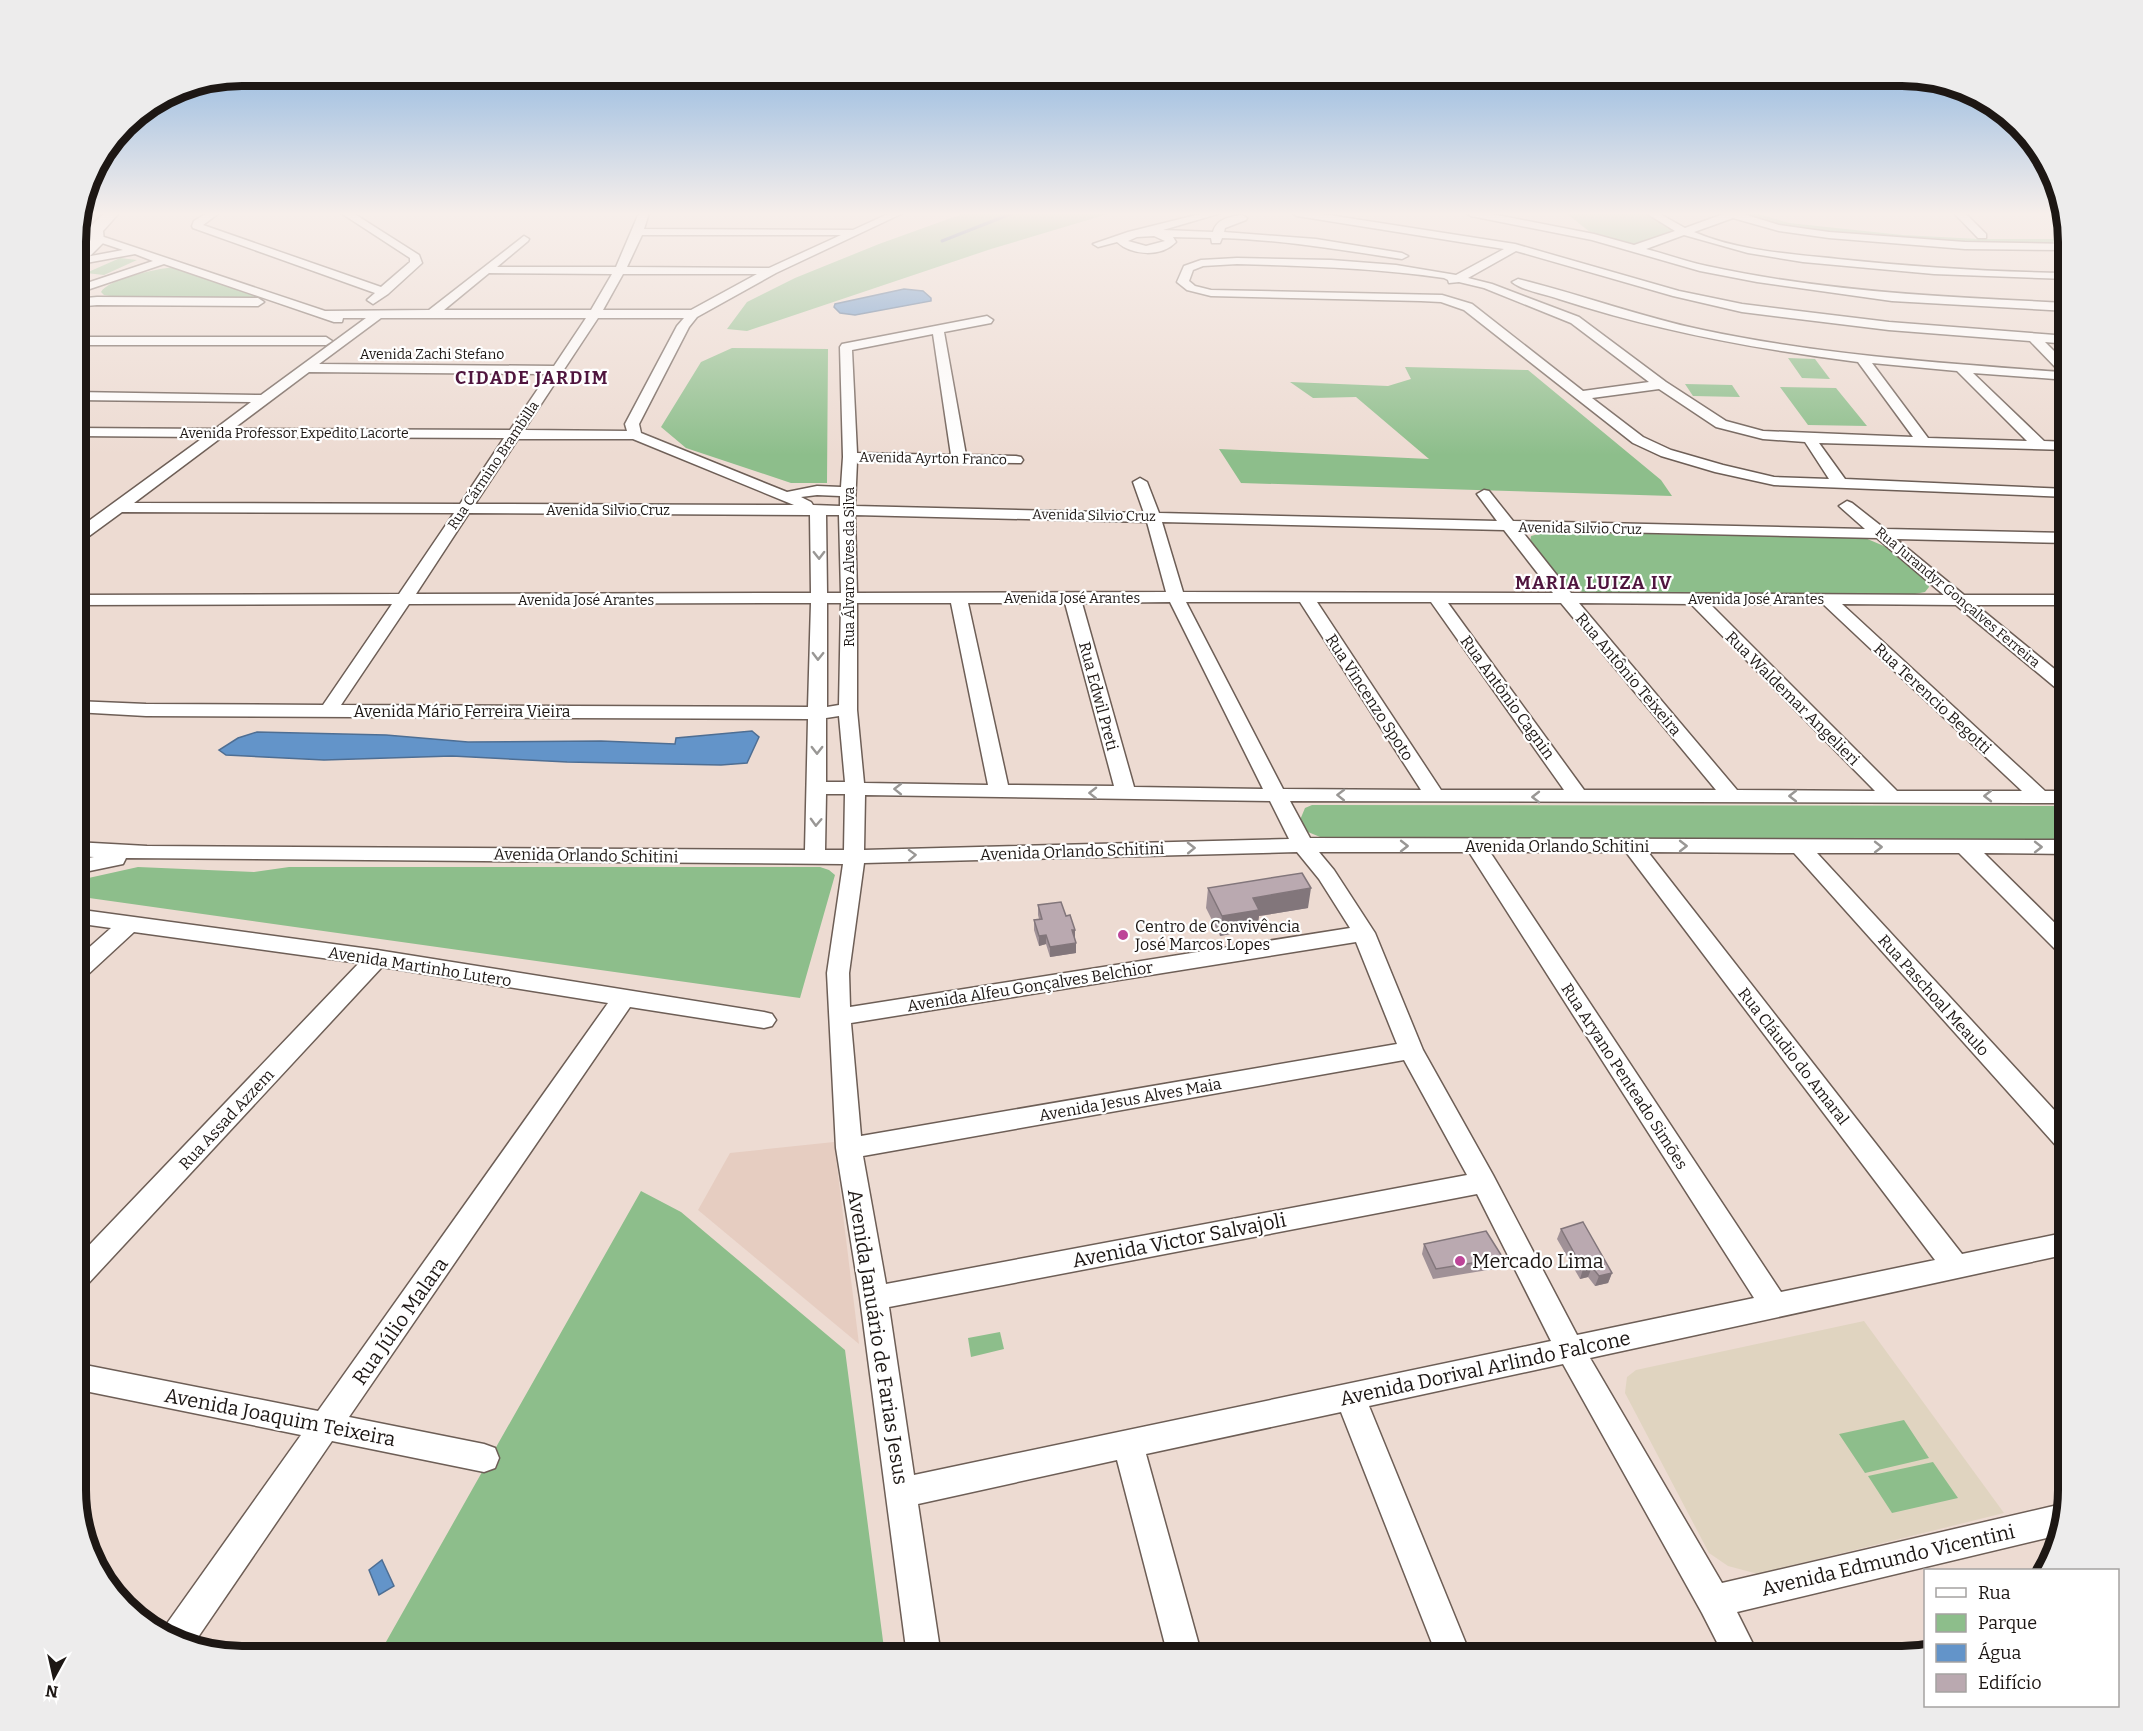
<svg xmlns="http://www.w3.org/2000/svg" width="2143" height="1731" font-family="Bitter,serif">
<rect width="100%" height="100%" fill="#eddbd2"/>
<path fill="#e6cdc1" d="M834 1142 859 1344 698 1210 730 1153Z"/>
<path fill="#e0d4c0" d="M1864 1321 2004 1513 1758 1574 1728 1566 1709 1553 1625 1393 1627 1377 1636 1370Z"/>
<path fill="#8dbe8b" d="M965 213H1111L991 249 747 331 727 329 747 302 795 278 879 244Z
M1566 213H1648L1675 231 1634 245 1590 232Z
M1738 213H1755L1789 223 1902 235 1979 239H2067L2068 243C1991 245 1914 242 1837 233 1804 230 1768 227 1738 213Z
M120 258 137 260 104 275 86 273Z
M178 267 276 299 123 298 104 295 101 292C108 279 162 267 178 267Z
M732 348 828 349 827 483H791L686 448 661 427 701 362Z
M1788 358 1815 359 1830 379 1802 378Z
M1405 367 1528 370 1661 480 1672 496 1241 483 1219 449 1429 459 1356 397 1313 398 1290 382 1388 386 1411 379Z
M1685 384 1732 385 1740 397 1693 396Z
M1780 387 1836 388 1867 426 1808 425Z
M1546 532 1865 538 1891 549 1927 581 1929 587 1925 592 1915 594H1588L1563 585 1530 542 1531 536Z
M1312 805 2068 806V842L1325 839 1308 832 1300 820 1305 808Z
M138 867 254 872 289 867H820L829 870 835 875 800 998 75 896V881Z
M641 1191 681 1212 845 1350 885 1656H378Z
M1000 1332 1004 1349 971 1357 968 1338Z
M1904 1420 1929 1458 1865 1473 1839 1434Z
M1933 1462 1958 1498 1892 1513 1868 1476Z"/>
<path fill="#6394c9" stroke="#4e6e93" stroke-width="1.5" d="M904 289 923 291 931 298V301L855 315 840 313 834 307 835 304Z
M752 731 759 737 747 763 721 765 567 762 452 756 324 760 226 755 219 750 238 738 257 732 386 735 468 742 601 741 675 744 676 738Z
M382 1560 394 1586 379 1595 369 1570Z"/>
<g fill="none" stroke-linecap="round" stroke-linejoin="round">
<path stroke="#4e6e93" stroke-width="3" d="M942 241 1013 213"/>
<g stroke="#6d5e56" stroke-width="3">
<path id="minor" d="M207 213H219L203 225 381 287 410 262V258L341 213H353L419 255 422 263 388 294 373 304 367 300 375 293 193 228 192 226 194 221Z
M639 213H649L644 229 853 230 890 213 901 214 776 273 697 317 689 327 639 424 641 433 787 492 817 486 841 487 843 457 840 347 842 344 987 316 993 320 991 323 944 332 966 455 1016 456 1021 457 1023 460 1021 463 857 461 855 506 1144 513 1133 482 1140 478 1147 482 1159 513 1497 521 1477 494 1484 490 1489 491 1513 521 1865 529 1839 506 1847 501 1852 503 1885 529 2068 533V543L1896 539 1964 595H2068V605H1976L2068 680V694L2062 693 1956 605 1842 604 2045 791H2068V803L1290 801 1310 838 2068 840V854L1984 853 2068 936V957L2060 954 1959 853H1817L2068 1125V1152L2059 1149 1794 853 1648 852 1962 1254 2068 1232V1254L1590 1358 1722 1583 2062 1504 2065 1505 2059 1535 1737 1612 1759 1656H1724L1702 1613 1563 1364 1369 1406 1471 1656H1437L1341 1412 1146 1454 1202 1656H1168L1117 1460 918 1504 941 1656H907L860 1298 836 1148 827 973 843 864 126 858 123 864 75 874V860L94 857 75 856V842L147 846 805 850 808 719 146 716 75 712V701L146 704 323 705 392 604 75 605V595L399 594 454 513 122 512 81 542 75 544V531L204 437 75 436V428L215 429 251 402 75 400V392L261 395 366 318H343L342 322H334L164 264 75 294V287L153 261 135 254 75 265V259L123 250 93 240V236H101L325 311 429 310 524 236 529 239 528 241 497 267H616ZM642 235H841L769 268 627 267ZM489 273 612 274 591 310H444ZM623 274H757L691 310H603ZM381 318H586L554 366 319 364ZM598 318H684L677 326 625 424 627 431 524 430ZM933 334 951 455 857 453 852 350ZM309 372 548 374 510 430 233 429ZM222 437 504 438 460 504 134 503ZM518 439H633L794 505 475 504ZM817 495 840 496V506L813 505 811 502 801 497ZM469 513 810 515 811 593 416 594ZM826 515H839L841 593H827ZM855 515 1147 522 1166 592 857 593ZM1162 522 1504 530 1553 593 1183 592ZM1521 530 1877 538 1944 595 1571 593ZM1170 602 1263 789 1134 787 1082 603ZM1186 602H1300L1421 790 1283 789ZM1317 602H1431L1564 790H1441ZM811 603 808 707 341 705 409 604ZM827 603H841L839 705 827 707ZM857 603H951L988 785 864 783 857 710ZM968 603H1065L1114 786 1008 785ZM1448 603H1561L1716 790H1584ZM1579 603 1691 604 1875 791 1737 790ZM1710 604H1823L2022 791H1897ZM839 716 845 782H826V718ZM826 794H845L844 850H825ZM865 795 1270 801 1289 839 864 850ZM1297 852 1319 879 1350 928 850 1007 849 973 864 863ZM1319 852H1469L1754 1298 1577 1335 1493 1175 1423 1050 1375 933 1334 870ZM1490 852H1626L1935 1260 1781 1292ZM1356 942 1397 1044 861 1136 851 1023ZM1404 1060 1467 1175 886 1284 863 1156ZM1477 1194 1551 1341 914 1475 889 1307Z
M1204 213H1221L1163 230 1213 232C1217 218 1230 217 1242 215L1247 218 1246 220 1225 228 1224 232 1316 239 1402 253 1408 256 1402 259C1342 250 1283 240 1222 238L1220 243H1212L1211 238 1173 237 1176 242C1162 257 1132 256 1117 242L1098 247 1093 244 1128 232ZM1154 236 1165 241 1146 246 1128 241 1137 237Z
M1292 213H1316L1515 244 1679 291 1742 304 1889 322 2068 336V344L2045 342 2068 365V380L1973 373 2044 441 2068 442V450L1819 443 1845 479 2068 489V497L1774 485 1715 472 1661 456 1633 443 1464 310 1441 302 1421 301 1211 296 1187 290 1177 282 1184 266 1201 260 1237 258 1331 260 1396 265 1456 275 1504 249 1297 216ZM1516 251 1673 296 1742 312 1889 330 2030 341 2060 372C1940 363 1821 355 1703 330 1640 317 1580 294 1518 279L1512 282C1523 291 1545 294 1559 299 1657 331 1756 349 1858 362L1913 437 1763 431 1726 421 1666 382 1579 317 1492 284 1468 278ZM1237 264C1307 266 1375 268 1444 278L1448 280 1449 283 1459 282 1484 288 1571 323 1649 382 1583 391 1472 304 1442 295 1211 290 1195 286 1189 281 1193 270 1203 266ZM1872 363 1957 371 2027 441 1928 438ZM1659 389 1716 427 1763 439 1805 442 1829 479 1774 477 1723 465 1671 450 1643 437 1592 398Z
M1466 213H1487L1594 234 1634 245 1675 231 1646 213H1658L1685 228 1726 213H1740L1779 225 1829 232 1965 242 2068 244V250L1965 249 1829 238 1779 231 1733 218 1694 232C1738 251 1791 254 1838 259 1915 267 1991 272 2068 273V279L1934 274 1803 262 1748 253 1684 235 1646 249C1666 254 1687 262 1707 266 1826 292 1947 297 2068 303V311L1892 301 1757 282 1700 271 1592 240 1471 216Z
M1954 213H1965L1986 234V238H1978Z
M97 297 258 298 264 302 258 306 97 305 75 307V299Z
M75 337H326L332 341 326 345H75Z
M75 909 377 950 764 1012 772 1014 776 1020 772 1026 764 1028 630 1007 349 1417 484 1444 495 1448 499 1458 495 1468 484 1472 332 1441 192 1646 178 1643 161 1633 163 1629 301 1435 75 1389V1363L318 1411 608 1003 382 967 85 1287 75 1291V1260L359 963 134 932 83 979 75 981V960L111 928 75 923Z"/>
</g>
<g stroke="#6d5e56" stroke-width="3">
<path id="secondary" d="M104 213H119L103 231 104 242 81 265 75 267V253L88 241 87 230Z"/>
</g>
<use href="#minor" fill="#fff" fill-rule="evenodd"/>
<use href="#secondary" fill="#fff" fill-rule="evenodd"/>
</g>
<path fill="#a09197" d="M1208 888 1308 908 1259 916 1257 929 1220 936 1206 908Z
M1038 905 1075 940 1076 953 1050 957 1046 944 1039 946 1034 930V920L1039 919 1038 915Z
M1561 1229 1612 1273 1608 1283 1595 1286 1588 1277 1580 1279 1557 1239Z
M1424 1244 1503 1258 1500 1268 1433 1279 1422 1254Z"/>
<path fill="#82767b" d="M1311 888 1308 908 1259 916 1257 929 1220 936 1222 916 1253 898Z
M1072 930H1075V940Z
M1046 935V944L1039 946V936Z
M1076 943V953L1050 957V947Z
M1592 1267 1588 1277 1580 1279 1583 1269Z
M1612 1273 1608 1283 1595 1286 1599 1276Z"/>
<path fill="#baa9b0" stroke="#82767b" stroke-width="1.5" d="M1302 873 1311 888 1253 898 1259 910 1222 916 1208 888Z
M1061 902 1066 916 1070 915 1075 930H1072L1076 943 1050 947 1046 935 1039 936 1034 920 1042 919 1038 905Z
M1583 1222 1612 1273 1599 1276 1592 1267 1583 1269 1561 1229Z
M1486 1231 1503 1258 1436 1269 1424 1244Z"/>
<defs><path id="oneway-chevron" d="M-2-3.5L2.5 0L-2 3.5" fill="none" stroke-width="1.6" stroke-linecap="round" stroke-linejoin="round" transform="scale(1.5)"/></defs>
<g stroke="#999795">
<use href="#oneway-chevron" transform="translate(819 555) rotate(89)"/>
<use href="#oneway-chevron" transform="translate(818 656) rotate(91)"/>
<use href="#oneway-chevron" transform="translate(817 750) rotate(90)"/>
<use href="#oneway-chevron" transform="translate(898 789) rotate(-179)"/>
<use href="#oneway-chevron" transform="translate(1093 793) rotate(-179)"/>
<use href="#oneway-chevron" transform="translate(1341 795) rotate(-179)"/>
<use href="#oneway-chevron" transform="translate(1793 796) rotate(-180)"/>
<use href="#oneway-chevron" transform="translate(1988 796) rotate(180)"/>
<use href="#oneway-chevron" transform="translate(1536 797) rotate(-180)"/>
<use href="#oneway-chevron" transform="translate(816 822) rotate(92)"/>
<use href="#oneway-chevron" transform="translate(1404 846)"/>
<use href="#oneway-chevron" transform="translate(1683 846)"/>
<use href="#oneway-chevron" transform="translate(1878 847)"/>
<use href="#oneway-chevron" transform="translate(2038 847)"/>
<use href="#oneway-chevron" transform="translate(1191 848) rotate(-1)"/>
<use href="#oneway-chevron" transform="translate(912 855) rotate(-2)"/>
</g>
<linearGradient id="sky" x2="0" y2="1"><stop stop-color="#73a7dc"/><stop offset="0.47" stop-color="#f7efeb"/><stop offset="1" stop-color="#f7efeb" stop-opacity="0"/></linearGradient>
<rect width="2143" height="455" fill="url(#sky)"/>
<g fill="#bd4598" stroke="#fff" stroke-width="2">
<circle cx="1123" cy="935" r="6"/>
<circle cx="1460" cy="1261" r="6"/>
</g>
<g text-anchor="middle" stroke-width="4.5" stroke-linejoin="round" paint-order="stroke">
<g font-size="14" fill="#1d1714" stroke="#fff">
<text x="432" y="359">Avenida Zachi Stefano</text>
<text x="294" y="438">Avenida Professor Expedito Lacorte</text>
<text transform="translate(933 458) rotate(1)" y="5">Avenida Ayrton Franco</text>
<text transform="translate(493 465) rotate(-56)" y="5">Rua Cármino Brambilla</text>
<text x="608" y="515">Avenida Silvio Cruz</text>
<text transform="translate(1094 515) rotate(1)" y="5">Avenida Silvio Cruz</text>
<text transform="translate(1580 528) rotate(1)" y="5">Avenida Silvio Cruz</text>
<text transform="translate(849 567) rotate(-90)" y="5">Rua Álvaro Alves da Silva</text>
<text transform="translate(1958 597) rotate(40)" y="5">Rua Jurandyr Gonçalves Ferreira</text>
<text x="1072" y="603">Avenida José Arantes</text>
<text x="1756" y="604">Avenida José Arantes</text>
<text x="586" y="605">Avenida José Arantes</text>
</g>
<g font-size="16" fill="#1d1714" stroke="#fff">
<text transform="translate(1629 674) rotate(50)" y="6">Rua Antônio Teixeira</text>
<text transform="translate(1099 696) rotate(75)" y="6">Rua Edwil Preti</text>
<text transform="translate(1370 697) rotate(57)" y="6">Rua Vincenzo Spoto</text>
<text transform="translate(1508 697) rotate(54)" y="6">Rua Antônio Cagnin</text>
<text transform="translate(1793 698) rotate(45)" y="6">Rua Waldemar Angelieri</text>
<text transform="translate(1933 698) rotate(43)" y="6">Rua Terencio Begotti</text>
<text x="462" y="717">Avenida Mário Ferreira Vieira</text>
<text x="1557" y="852">Avenida Orlando Schitini</text>
<text transform="translate(1072 851) rotate(-2)" y="6">Avenida Orlando Schitini</text>
<text transform="translate(586 855) rotate(1)" y="6">Avenida Orlando Schitini</text>
<text transform="translate(420 966) rotate(9)" y="6">Avenida Martinho Lutero</text>
<text transform="translate(1030 986) rotate(-9)" y="6">Avenida Alfeu Gonçalves Belchior</text>
<text transform="translate(1934 995) rotate(48)" y="6">Rua Paschoal Meaulo</text>
<text transform="translate(1794 1056) rotate(52)" y="6">Rua Cláudio do Amaral</text>
<text transform="translate(1625 1076) rotate(57)" y="6">Rua Aryano Penteado Simões</text>
<text transform="translate(1130 1099) rotate(-10)" y="6">Avenida Jesus Alves Maia</text>
<text transform="translate(226 1119) rotate(-47)" y="6">Rua Assad Azzem</text>
</g>
<g font-size="16" fill="#1d1714" stroke="#fff" text-anchor="start">
<text x="1135" y="932">Centro de Convivência<tspan x="1135" dy="18">José Marcos Lopes</tspan></text>
</g>
<g font-size="18" font-weight="bold" letter-spacing="1.5" fill="#4f153e" stroke="#fff">
<text x="532" y="384">CIDADE JARDIM</text>
<text x="1594" y="589">MARIA LUIZA IV</text>
</g>
<g font-size="20" fill="#1d1714" stroke="#fff">
<text transform="translate(1179 1240) rotate(-11)" y="7">Avenida Victor Salvajoli</text>
<text transform="translate(400 1321) rotate(-55)" y="7">Rua Júlio Malara</text>
<text transform="translate(878 1337) rotate(81)" y="7">Avenida Januário de Farias Jesus</text>
<text transform="translate(1485 1368) rotate(-12)" y="7">Avenida Dorival Arlindo Falcone</text>
<text transform="translate(280 1417) rotate(11)" y="7">Avenida Joaquim Teixeira</text>
<text transform="translate(1888 1560) rotate(-13)" y="7">Avenida Edmundo Vicentini</text>
</g>
<g font-size="20" fill="#1d1714" stroke="#fff" text-anchor="start">
<text x="1472" y="1268">Mercado Lima</text>
</g>
</g>
<path d="M0 0H2143V1731H0ZM242 86H1902A156 156 0 0 1 2058 242V1490A156 156 0 0 1 1902 1646H242A156 156 0 0 1 86 1490V242A156 156 0 0 1 242 86Z" fill="#edecec" fill-rule="evenodd"/>
<path fill="none" stroke="#1d1714" stroke-width="8" d="M242 86H1902A156 156 0 0 1 2058 242V1490A156 156 0 0 1 1902 1646H242A156 156 0 0 1 86 1490V242A156 156 0 0 1 242 86Z"/>
<rect x="1924" y="1569" width="195" height="138" fill="#ffffff" stroke="#a5a2a1" stroke-width="1.5"/>
<rect x="1936" y="1588" width="30" height="9" fill="#ffffff" stroke="#a5a2a1" stroke-width="1.5"/>
<text x="1978" y="1599" font-size="18" fill="#1d1714">Rua</text>
<rect x="1936" y="1614" width="30" height="18" fill="#8dbe8b" stroke="#a5a2a1" stroke-width="1.5"/>
<text x="1978" y="1629" font-size="18" fill="#1d1714">Parque</text>
<rect x="1936" y="1644" width="30" height="18" fill="#6394c9" stroke="#a5a2a1" stroke-width="1.5"/>
<text x="1978" y="1659" font-size="18" fill="#1d1714">Água</text>
<rect x="1936" y="1674" width="30" height="18" fill="#baa9b0" stroke="#a5a2a1" stroke-width="1.5"/>
<text x="1978" y="1689" font-size="18" fill="#1d1714">Edifício</text>
<g transform="translate(54 1677) rotate(188)" stroke="#ffffff" stroke-width="4.5" paint-order="stroke">
<path d="M0-4.5L10 22L0 15L-10 22Z" fill="#1d1714"/>
<text y="-9" font-size="16" font-weight="bold" text-anchor="middle" fill="#1d1714">N</text>
</g>
</svg>
